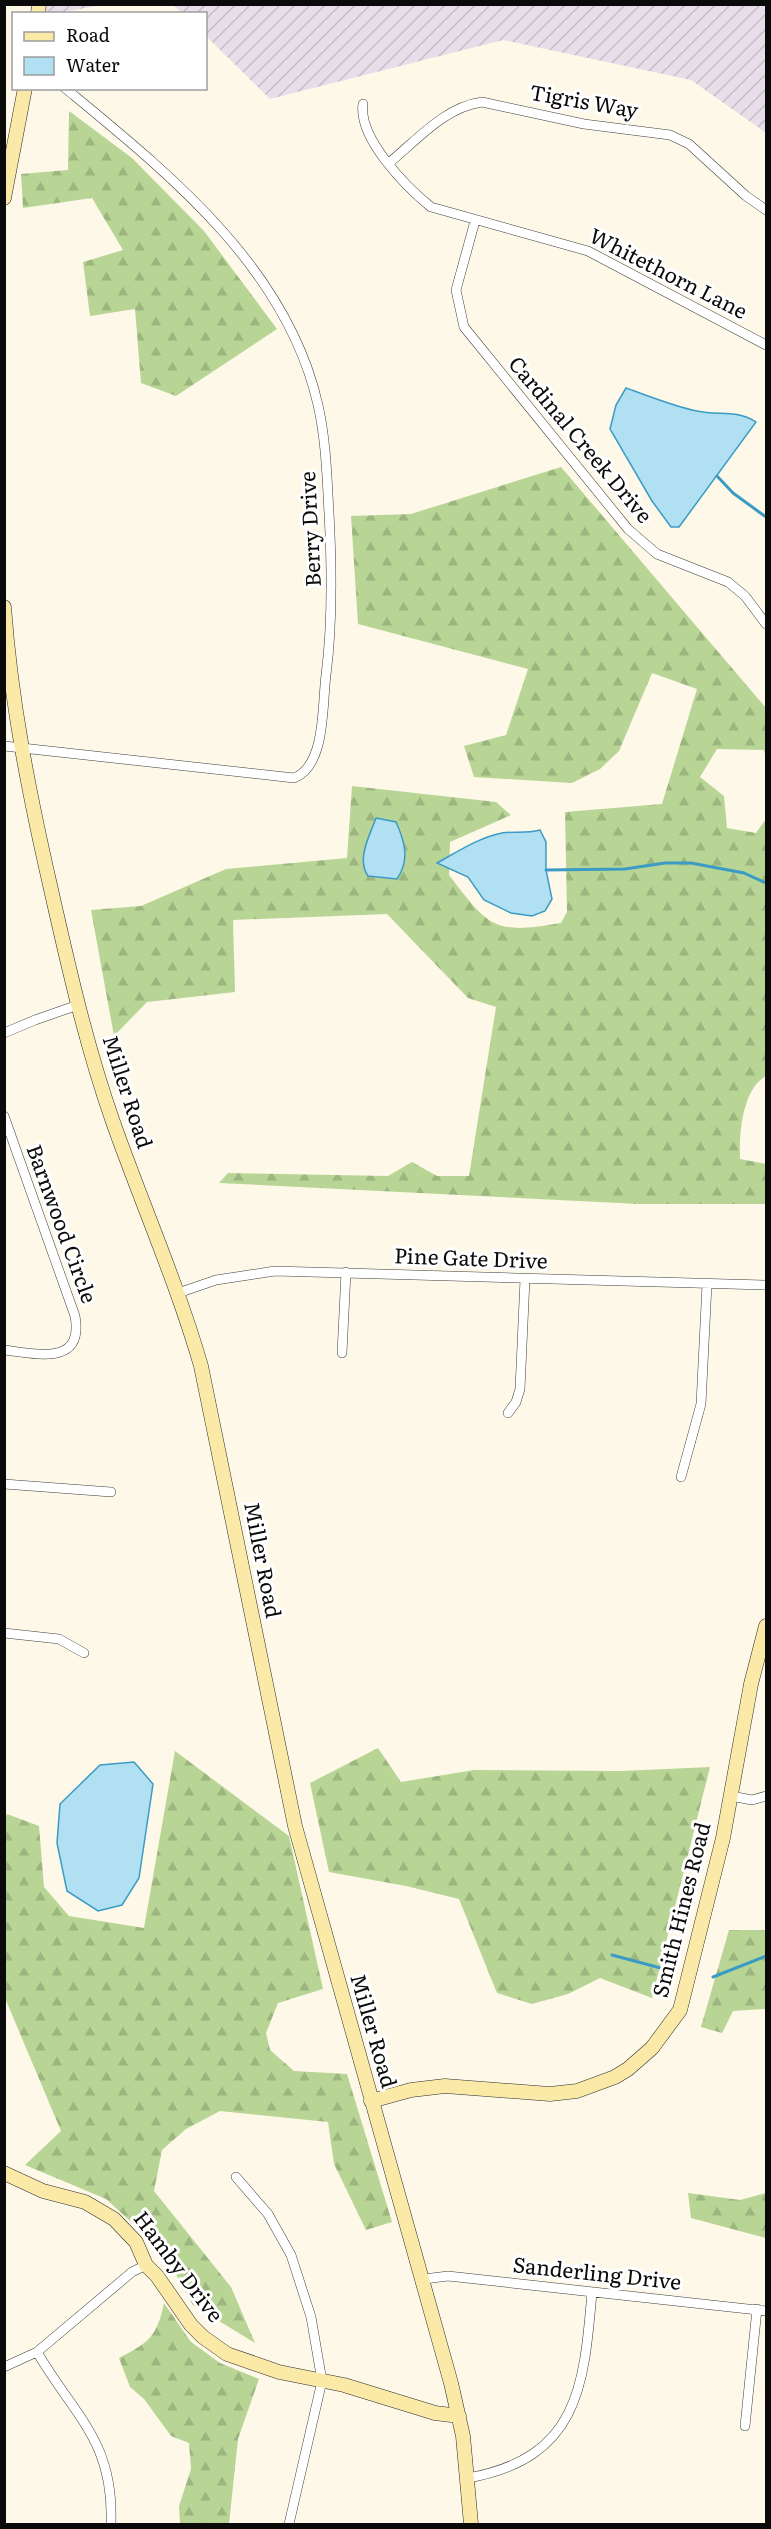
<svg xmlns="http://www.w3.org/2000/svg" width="771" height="2529" font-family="Literata,serif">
<defs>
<pattern id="industrial-furrows" width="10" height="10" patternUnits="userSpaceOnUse" patternTransform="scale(1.5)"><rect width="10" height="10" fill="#e7dee9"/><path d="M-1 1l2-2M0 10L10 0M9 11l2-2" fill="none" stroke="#c5bdc6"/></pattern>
<pattern id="forest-firs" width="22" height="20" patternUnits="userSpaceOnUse" patternTransform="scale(1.5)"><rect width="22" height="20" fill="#b8d595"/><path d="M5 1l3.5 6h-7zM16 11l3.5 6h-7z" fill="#9db67f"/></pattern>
</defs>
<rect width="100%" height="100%" fill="#fef8e8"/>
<path fill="url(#industrial-furrows)" d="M37 5H102L52 14 37 13Z
M173 5H766V133L691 80 503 40 270 99 206 36V14L182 13Z"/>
<path fill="url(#forest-firs)" d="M69 111 132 158 204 231 277 329 176 396 141 383 135 309 90 316 83 262 123 250 92 198 23 208 21 174 68 170Z
M561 467 766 708V758L764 750 717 749 700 777 724 796 727 828 756 833 766 819V1076C742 1089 739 1134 740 1159L766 1164V1204H639L219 1183 228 1173 388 1176 412 1162 437 1176H469L496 1007 468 998 387 914 233 920 235 992 147 1002 114 1036 91 910 141 906 226 869 347 858 352 786 496 802 511 815 450 842 449 875C489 927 493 935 561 923L567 912 565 812 662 804 697 689 652 673 619 751 600 769 572 783 474 777 464 746 506 735 528 669 358 624 351 516 411 514Z
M378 1748 401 1782 474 1770 621 1771 710 1767 652 1998 600 1978 568 1994 532 2004 497 1993 459 1899 406 1886 329 1872 310 1783Z
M175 1751 289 1836 323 1989 278 2003 266 2033 270 2050 294 2071 347 2074 392 2222 366 2230 334 2164 328 2122 220 2111 186 2129 162 2150 154 2191 231 2287 255 2343 193 2305 163 2251 106 2199 25 2165 61 2131 5 1998 4 1822 7 1814 39 1826 44 1887 69 1916 144 1928Z
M729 1930H766V2009L733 2011 722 2033 701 2027Z
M688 2193 740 2200 766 2193V2238L691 2218Z
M164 2303 191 2342 220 2363 259 2379 238 2439 229 2524H180L179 2506 191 2469 189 2443 171 2436 144 2399 130 2387 119 2358C148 2343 157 2337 164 2303Z"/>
<path fill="#b0e0f2" stroke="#3b9bc5" stroke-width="1.5" d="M626 388C649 396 673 406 697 411 718 416 737 409 756 422L679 527H671L652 501 610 429 616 405Z
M376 818 396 822C405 842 410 860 397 879L368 876C356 859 370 835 376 818Z
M540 830 546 842V870L552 899 545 911 532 916 511 913 484 900 468 877 437 863C457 852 480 837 502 833 515 831 525 834 540 830Z
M134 1762 153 1784 139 1878 122 1905 98 1911 67 1891 57 1843 60 1804 100 1765Z"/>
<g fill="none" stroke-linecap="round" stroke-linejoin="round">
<path stroke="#3b9bc5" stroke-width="3" d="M717 476 733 493 766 517
M546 870 625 869 665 863H691L744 873 766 883
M612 1955 668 1970
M713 1977 766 1956"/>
<g stroke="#3d3d3d" stroke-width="10">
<path id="street" d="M363 104C358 138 406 187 431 207L588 251 766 345
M389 163C418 139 445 107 482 102L584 124 670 135 689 144 746 196 766 210
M475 221 456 290 464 327 628 529 657 554 728 582 745 596 766 624
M4 746 294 778C326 766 322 705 326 675 333 621 332 568 329 513 327 477 326 440 318 405 287 267 168 173 65 88
M4 1033 35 1020 78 1005
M4 1116 75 1316C84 1366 37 1354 4 1350
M178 1293 216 1280 275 1271 766 1285
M342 1353 346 1272
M508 1413 516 1402 520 1389 525 1279
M681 1477 701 1404 707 1284
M4 1484 111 1492
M4 1633 59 1639 84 1653
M731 1796 752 1800 766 1796
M236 2177 268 2214 291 2255 311 2317 322 2381 289 2524
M424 2279 448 2276 766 2311
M37 2352C75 2417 114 2441 111 2524
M4 2367 37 2352 132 2272 146 2265
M745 2426 757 2309
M468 2478C578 2458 584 2388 592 2292"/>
</g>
<g stroke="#2c2c2c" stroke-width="15">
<path id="secondary" d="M38 14 39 4
M4 198 25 88
M4 607C11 702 29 793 50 885 68 965 86 1045 113 1122 142 1204 177 1283 201 1366L295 1826 451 2383 463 2436 471 2524
M371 2101 411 2090 445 2086 550 2094 577 2091 615 2077 628 2069 652 2048 680 2010 723 1838 751 1684 766 1626
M4 2173 43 2191 85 2202 114 2219 136 2242 146 2265 157 2276 191 2325 203 2337 227 2354 279 2372 344 2385 435 2413 459 2416"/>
</g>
<use href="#street" stroke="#fff" stroke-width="9"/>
<use href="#secondary" stroke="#fae9a7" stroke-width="14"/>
</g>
<g text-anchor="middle" stroke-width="6" stroke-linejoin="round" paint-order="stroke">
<g font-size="21" fill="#0a0a0a" stroke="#fff">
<text transform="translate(584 102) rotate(10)" y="7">Tigris Way</text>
<text transform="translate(668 274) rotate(27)" y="7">Whitethorn Lane</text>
<text transform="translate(580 440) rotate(50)" y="7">Cardinal Creek Drive</text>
<text transform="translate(311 529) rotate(-93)" y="7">Berry Drive</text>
<text transform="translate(127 1092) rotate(72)" y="7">Miller Road</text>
<text transform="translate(61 1224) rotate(70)" y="7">Barnwood Circle</text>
<text transform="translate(471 1259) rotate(2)" y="7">Pine Gate Drive</text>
<text transform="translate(262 1560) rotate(79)" y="7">Miller Road</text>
<text transform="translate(682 1910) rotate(-76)" y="7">Smith Hines Road</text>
<text transform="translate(373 2031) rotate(74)" y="7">Miller Road</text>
<text transform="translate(178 2267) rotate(53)" y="7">Hamby Drive</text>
<text transform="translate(597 2274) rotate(6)" y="7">Sanderling Drive</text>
</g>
</g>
<rect width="771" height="2529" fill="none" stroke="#0a0a0a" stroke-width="12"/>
<rect x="12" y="12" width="195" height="78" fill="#ffffff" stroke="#9d9d9d" stroke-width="1.5"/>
<rect x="24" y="32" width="30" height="9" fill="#fae9a7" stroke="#9d9d9d" stroke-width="1.5"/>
<text x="66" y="42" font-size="18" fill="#0a0a0a">Road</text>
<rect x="24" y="57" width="30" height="18" fill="#b0e0f2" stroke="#9d9d9d" stroke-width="1.5"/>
<text x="66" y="72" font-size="18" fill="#0a0a0a">Water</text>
</svg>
